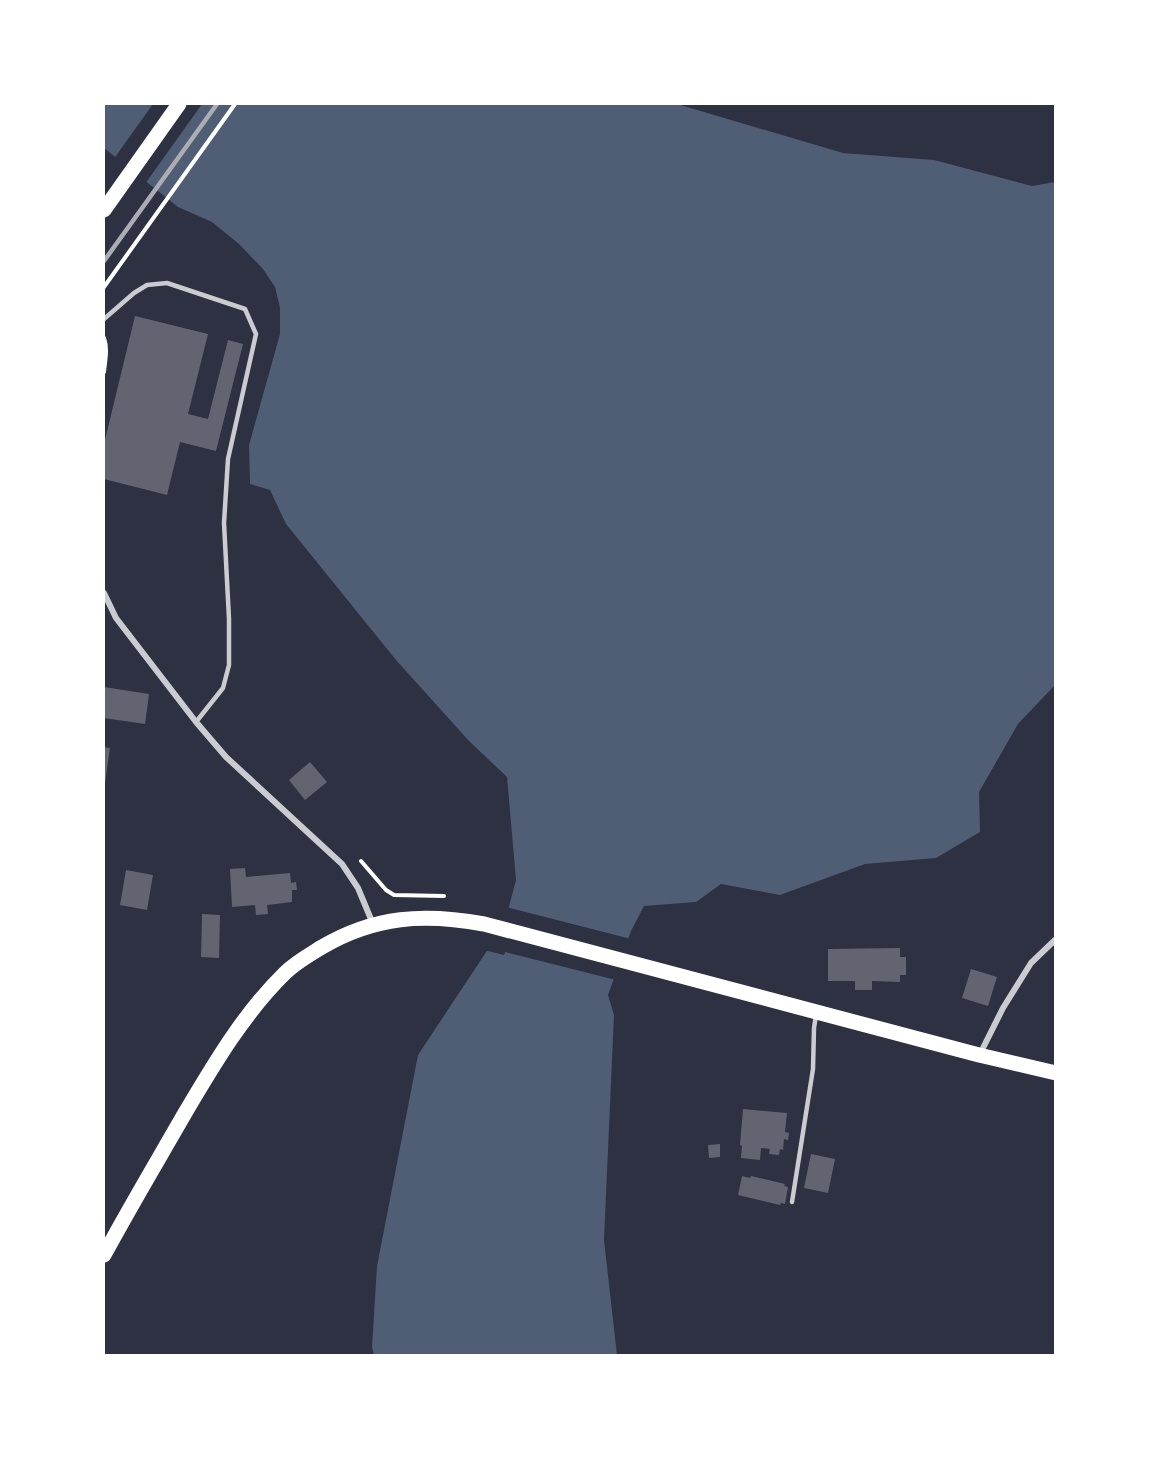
<svg xmlns="http://www.w3.org/2000/svg" width="1159" height="1459" font-family="'DM Sans',sans-serif">
<rect width="100%" height="100%" fill="#2d3142"/>
<path fill="#4f5d75" d="M104 104H677L843 153 934 160 1032 186 1055 182V685L1018 724 979 792 980 832 936 858 865 864 780 895 721 884 696 902 644 906 631 931 608 995 614 1015 604 1240 617 1355H374L372 1347 377 1266 418 1055 504 925 516 880 507 777 469 741 396 660 286 524 270 490 250 484 249 445 280 334V308L275 287 263 269 239 244 212 222 178 207 104 148Z"/>
<path fill="#2d3142" d="M153 104H202L145 184 113 160Z
M506 907 631 939 616 980 505 952 504 955 484 950 502 924Z"/>
<path fill="#626471" d="M135 316 208 334 188 414 208 419 228 340 243 344 216 451 180 442 167 495 104 479V444Z
M104 687 149 694 145 724 104 718Z
M104 747 110 748 105 783H104Z
M310 762 327 782 305 800 289 780Z
M245 868 246 877 290 873 291 883 296 882 297 890H292V902L267 905 268 914 256 915 255 905 232 907 230 869Z
M126 870 153 875 147 910 120 905Z
M202 914 220 915 219 958 201 957Z
M900 948V957H906V975H900V982L872 981V990H855V981H828V949Z
M971 969 997 977 988 1006 962 998Z
M743 1109 787 1113 785 1132 789 1133 788 1140 784 1139 783 1150 780 1149 779 1155 769 1154 770 1149 761 1148 760 1160 741 1158 742 1146 740 1145Z
M720 1144V1157L709 1158 708 1145Z
M811 1154 835 1159 828 1193 804 1188Z
M742 1176 750 1178 751 1176 785 1184 784 1186 788 1187 785 1204 781 1203 780 1205 738 1195Z"/>
<g fill="none" stroke-linecap="round" stroke-linejoin="round">
<path stroke="#fff" stroke-width="4" d="M104 287 235 104
M104 338C108 349 105 361 104 372
M361 861 386 890 394 895 444 896"/>
<path stroke="#caccd0" stroke-width="4.5" d="M104 319 134 293 147 285 167 283 245 309 256 334 228 459 224 523 229 619V665L223 688 196 722
M792 1202 813 1069 814 1028 816 1015"/>
<path stroke="#caccd0" stroke-width="6" d="M104 593 116 618 196 722 226 757 342 864 358 888 373 924
M980 1054 1003 1008 1031 963 1056 939"/>
<path stroke="#fff" stroke-width="15" d="M104 210 179 104
M104 1255C130 1207 158 1160 185 1113 214 1064 244 1013 285 973 296 962 309 955 322 947 375 916 424 913 484 924L979 1055 1056 1073"/>
<path stroke="#abadb3" stroke-width="4.5" d="M104 261 217 104"/>
</g>
<rect width="1159" height="1459" fill="none" stroke="#ffffff" stroke-width="210"/>
</svg>
